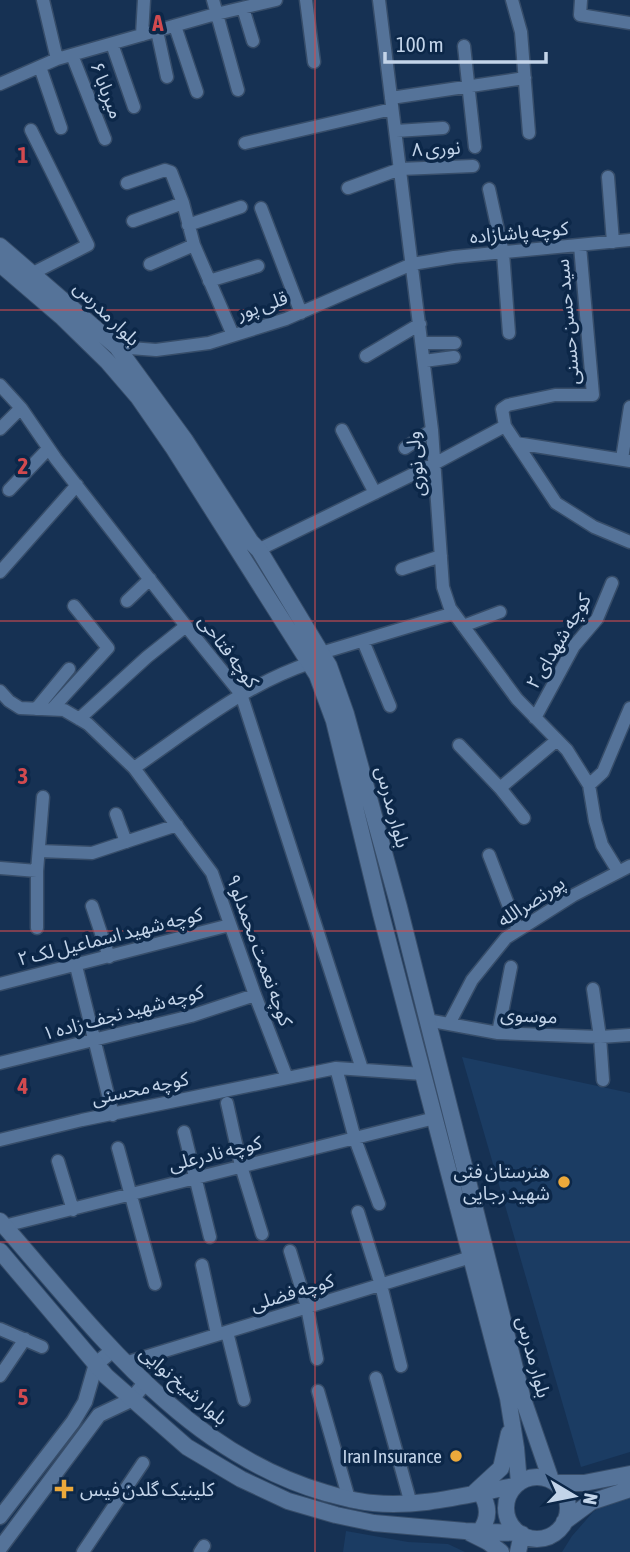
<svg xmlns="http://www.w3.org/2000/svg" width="630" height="1552" font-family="'Asap Condensed','Noto Sans Arabic',sans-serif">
<rect width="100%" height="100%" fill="#163153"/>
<path fill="#1b3c63" d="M462 1057 630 1093V1452L581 1467Z
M630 1497V1552H562L572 1536 593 1512 605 1504Z
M346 1531 408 1542 448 1544 465 1552H343Z"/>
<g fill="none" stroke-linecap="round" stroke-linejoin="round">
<g stroke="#374d69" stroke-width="15">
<path id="minor" d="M43 0 57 59
M213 0 238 90
M306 0 314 62
M379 0 432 430 443 587 450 608 517 699 567 750 589 785 595 821 602 845 618 871
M512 0 521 32 529 133
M581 0 580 15 630 23
M243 8 253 41
M175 26 197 92
M157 31 167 77
M142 35 144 0
M112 44 134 107
M464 46 475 147
M72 55 105 139
M40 67 61 128
M0 84 57 59 212 15 276 0
M391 98 525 78
M396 131 443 128
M245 143 392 109
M608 177 613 242
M127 183 165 170 171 172 183 203 194 245 233 335
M348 188 400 169 473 166
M489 189 503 253 509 333
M261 208 301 313
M133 221 183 203
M188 225 241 207
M150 264 194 245
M27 280 33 273 88 245 31 130
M209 281 258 266
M422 343H455
M117 347 156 350 209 343 286 319 412 264 454 257 630 240
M366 356 420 324
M424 361 454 357
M0 385 21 408 56 459 186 626 241 694 362 1069
M505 426 502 409 508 405 555 395H593L580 246
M0 429 21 408
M342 430 375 493
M516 443 630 461
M405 448 432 430
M622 459 630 407
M9 490 48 449
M258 550 434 464 505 426 556 503 594 527 630 542
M402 569 441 556
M0 572 77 485
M127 601 150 579
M463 626 500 612
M363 641 390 706
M321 653 454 613
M0 691 9 701 20 708 64 710 88 724 134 768 212 873 255 995 287 1078
M36 709 69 669
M52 709 108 648 74 606
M535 718 574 646 597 619 612 583
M79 719 147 657 186 626
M459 745 500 788 557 740
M134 768C191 729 244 685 310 663
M589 785 603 772 630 708
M500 788 524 818
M116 814 126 842
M39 851 92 853 177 825
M489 855 518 930
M0 868 37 871
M92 906 109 957
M37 928V871L43 797
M76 966 113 1115
M0 984 230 925
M593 989 600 1037 603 1080
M427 1020 498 1033 600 1037 630 1035
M449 1024 472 980 506 938 574 895 630 866
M498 1033 511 967
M0 1063 191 1016 255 995
M336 1068 355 1139 379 1204
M227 1103 241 1166 262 1234
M184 1132 210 1237
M0 1140 82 1120 336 1068 423 1074
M118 1148 155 1284
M58 1161 73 1210
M358 1212 381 1285 401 1366
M4 1226 435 1118
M290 1251 307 1307 317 1359
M202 1265 217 1334
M0 1329 42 1347
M227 1332 244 1400
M125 1363 471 1257
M0 1376 25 1339
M376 1378 411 1504
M318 1391 349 1499
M83 1552 143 1463
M200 1552 204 1546"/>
</g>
<g stroke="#374d69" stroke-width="17">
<path id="tertiary" d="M0 1517 73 1422 85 1402 96 1364 113 1350
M0 1548 99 1415 131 1400 145 1383"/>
</g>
<g stroke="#374d69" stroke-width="18">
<path id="secondary" d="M0 246 117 347 185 440 251 542 259 550 329 666 346 714 399 907 522 1396 551 1480
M0 264 63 318 107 361 138 397 174 449 317 675 334 721 381 914 508 1398 516 1448 519 1483
M0 1221C94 1328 183 1452 326 1493 341 1497 357 1502 373 1503 420 1508 469 1494 515 1486
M0 1251 106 1376 187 1447 241 1479 288 1501 336 1515 374 1523 465 1531 519 1533
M506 1508a31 31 0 1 1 62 0a31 31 0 1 1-62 0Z
M556 1483H584L630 1474
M475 1492 501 1468 509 1433
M564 1522 591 1502 630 1489
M480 1531C490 1518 489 1505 480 1492
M470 1533 488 1542 501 1552
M518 1552 522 1534"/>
</g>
<use href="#minor" stroke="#557399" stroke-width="12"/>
<use href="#tertiary" stroke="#557399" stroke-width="14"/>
<use href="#secondary" stroke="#557399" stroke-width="16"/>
</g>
<path fill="none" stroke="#d24a4f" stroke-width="2" stroke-opacity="0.55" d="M315 0V1552M0 310H630M0 621H630M0 931H630M0 1242H630"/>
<g fill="#eca93b" stroke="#0c2748" stroke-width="2.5">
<circle cx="564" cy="1182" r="7"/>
<circle cx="456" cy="1456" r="7"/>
<path d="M60.5 1478.5h7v7h7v7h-7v7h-7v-7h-7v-7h7z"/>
</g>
<g text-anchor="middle" stroke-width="7" stroke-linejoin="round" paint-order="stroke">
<g font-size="19" fill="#c3d4e9" stroke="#0c2748">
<text transform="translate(107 90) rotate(69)" y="7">میربابا ۶</text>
<text transform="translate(436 148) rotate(-3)" y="7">نوری ۸</text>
<text transform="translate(519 232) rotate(-5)" y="7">کوچه پاشازاده</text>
<text transform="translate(262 305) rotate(-19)" y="7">قلی پور</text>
<text transform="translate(107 313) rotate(44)" y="7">بلوار مدرس</text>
<text transform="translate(567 322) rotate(-95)" y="7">سید حسن حسنی</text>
<text transform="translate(415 464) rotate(-95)" y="7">ولی نوری</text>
<text transform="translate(558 641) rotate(-59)" y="7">کوچه شهدای ۲</text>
<text transform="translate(229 651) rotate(53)" y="7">کوچه فتاحی</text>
<text transform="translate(393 807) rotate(75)" y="7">بلوار مدرس</text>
<text transform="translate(531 901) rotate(-33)" y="7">پورنصرالله</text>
<text transform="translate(110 936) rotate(-14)" y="7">کوچه شهید اسماعیل لک ۲</text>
<text transform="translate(260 950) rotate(70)" y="7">کوچه نعمت محمدلو ۹</text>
<text transform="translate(123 1012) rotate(-15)" y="7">کوچه شهید نجف زاده ۱</text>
<text transform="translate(529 1015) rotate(3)" y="7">موسوی</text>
<text transform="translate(140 1088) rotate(-12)" y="7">کوچه محسنی</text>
<text transform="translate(215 1153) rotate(-14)" y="7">کوچه نادرعلی</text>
<text transform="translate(292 1292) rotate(-17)" y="7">کوچه فضلی</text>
<text transform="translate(534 1357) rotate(75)" y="7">بلوار مدرس</text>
<text transform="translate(184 1385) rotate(41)" y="7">بلوار شیخ نوایی</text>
</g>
<g font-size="19" fill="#c3d4e9" stroke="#0c2748" text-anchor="end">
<text x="550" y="1178">هنرستان فنی<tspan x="550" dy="22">شهید رجایی</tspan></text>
<text x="442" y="1463">Iran Insurance</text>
<text x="80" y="1496" text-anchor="start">کلینیک گلدن فیس</text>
</g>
</g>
<g font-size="23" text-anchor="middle" font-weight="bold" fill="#d24a4f" stroke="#0c2748" stroke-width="7" stroke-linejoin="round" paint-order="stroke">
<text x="158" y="31">A</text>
<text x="23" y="163">1</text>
<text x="23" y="474">2</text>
<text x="23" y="784">3</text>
<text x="23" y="1094">4</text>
<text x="23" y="1405">5</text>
</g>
<g transform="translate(574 1496) rotate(100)" stroke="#0c2748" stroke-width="5" paint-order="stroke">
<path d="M0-5L12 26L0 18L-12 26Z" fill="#c3d4e9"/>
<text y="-10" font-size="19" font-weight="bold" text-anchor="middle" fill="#c3d4e9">N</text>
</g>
<path d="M385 52v10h161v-10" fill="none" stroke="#c3d4e9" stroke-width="3.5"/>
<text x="396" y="52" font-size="21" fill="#c3d4e9" stroke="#0c2748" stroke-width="5" paint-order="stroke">100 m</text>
</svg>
